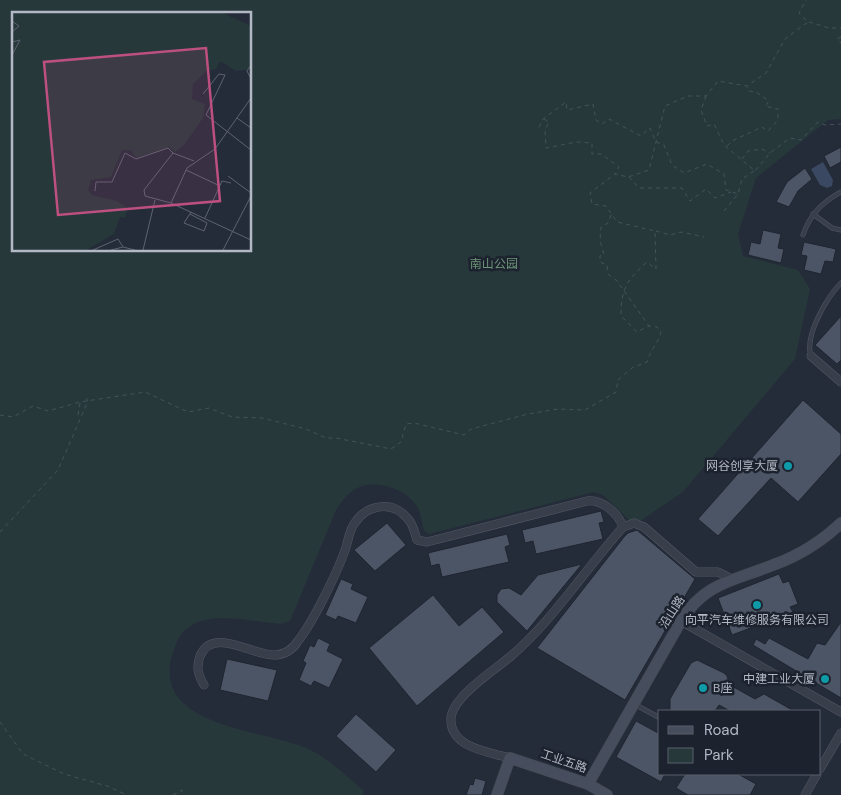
<svg xmlns="http://www.w3.org/2000/svg" width="841" height="795" font-family="'DM Sans','Noto Sans SC',sans-serif">
<rect width="100%" height="100%" fill="#242b39"/>
<path fill="#27383b" fill-rule="evenodd" d="M0 0H841V119L828 120 756 178 738 234 743 256 798 270 810 289 795 359 683 492 634 525 603 495 594 492 429 534 424 531C422 523 421 512 416 505 404 489 379 480 360 487 350 490 343 500 337 508L290 621 281 624C248 622 194 605 177 642 139 726 257 728 306 748 328 757 346 776 364 791L363 795H0ZM14 14H250V250H14Z"/>
<path fill="#3b4861" d="M823 162 833 180 832 186 827 188 820 185 811 169Z"/>
<path fill="#4c5565" stroke="#1f2530" d="M841 147V162L830 168 824 156Z
M805 168 812 179 798 191 789 207 776 202 787 182Z
M763 230 781 234 778 248 784 249 781 263 748 255 751 242 760 244Z
M804 242 836 249 833 262 825 261 821 274 804 270 807 256 801 255Z
M841 316V360L837 364 815 345Z
M803 400 841 434V454L798 502 771 478 718 536 698 519Z
M601 511 604 522 599 523 603 539 536 554 533 541 525 543 522 530Z
M387 523 406 545 375 571 354 550Z
M637 530 695 579 625 700 537 648 624 537 628 533Z
M507 534 510 545 505 547 509 562 442 577 439 564 431 566 428 553Z
M582 564 527 631 497 602V595L501 589 509 588 521 595 538 575Z
M779 574 783 583 789 581 798 604 790 607 793 612 732 635 718 598Z
M341 579 353 584 351 589 368 597 356 623 338 616 336 620 325 615Z
M433 595 459 626 482 607 504 632 417 706 369 648Z
M841 622V698L753 645 756 639 765 644 769 638 808 659 817 643 825 645Z
M318 638 330 644 327 651 343 659 329 688 314 681 311 686 299 680 306 663 303 661 310 645 314 647Z
M227 659 277 670 268 701 220 690Z
M697 660 724 673 727 676 730 685 755 699 764 694 794 711H730L719 705 715 711H670V699L691 663Z
M356 714 396 750 376 772 336 736Z
M636 721 660 734V774H665L661 782 616 757Z
M685 774H738L756 784 750 795H688L676 788Z
M475 778 486 781 482 795H466L470 784 473 785Z"/>
<g fill="none" stroke-linecap="round" stroke-linejoin="round">
<g stroke="#535864" stroke-width="5">
<path id="lane" d="M813 214 832 228 841 230
M803 235C810 214 823 202 841 192
M811 356C804 336 827 297 841 283
M636 705 660 718"/>
</g>
<g stroke="#535864" stroke-width="9">
<path id="street" d="M811 356 841 382
M623 527 634 523 644 527 696 572H718L730 578
M681 621 841 712
M204 685C198 675 196 667 200 656 213 625 254 657 276 655 286 654 293 649 298 641 313 622 335 577 344 553 348 544 348 533 354 524 366 505 392 499 408 519 413 524 415 533 417 540L427 542 587 501C602 499 618 513 623 527 585 570 553 620 510 657 494 670 451 698 451 719 450 748 489 752 510 758
M820 769 841 733
M805 795 817 774"/>
</g>
<g stroke="#414752" stroke-width="12">
<path id="secondary" d="M588 784 681 621C705 582 734 581 773 565 798 556 822 541 841 523
M497 795 510 758 588 784 607 795"/>
</g>
<path stroke="#445357" stroke-width="1" stroke-dasharray="4 4" stroke-linecap="butt" d="M809 22 829 28H841
M841 37 837 39 841 43
M706 96 701 110 707 126 714 124 724 145 755 171 770 153 790 138 801 140 818 122 825 125 841 124
M544 119 549 122 545 130 546 148 576 142 592 143V154H601L619 167 615 174
M539 127 543 119 566 102 567 110 593 104 596 120 602 124 609 119 641 136 650 128 656 142 664 145 672 165 684 173 707 164 724 174 726 190 738 194
M727 146 732 141 762 127 768 131 778 120V109L765 106 769 101 756 92 748 91 747 87
M742 159 748 151 762 149 770 153
M629 177 639 188H682L690 201 706 189 715 198 731 192
M724 211 738 194 742 179 754 171
M611 215 608 223 601 227 600 240 604 255 600 256V262L607 265 608 274 617 281 649 326
M656 231 670 235 682 232 704 237
M0 415 13 417 33 406 48 411 80 402 145 392 188 412 209 408 232 417 262 418 306 429 326 438H336L391 449 401 442 406 424 414 423 464 435 471 429 528 414 558 409 585 410 616 392 618 380 632 368 647 362C650 350 660 341 661 331L657 327 649 326 637 332 621 316C621 288 627 280 647 262L656 269 655 231 617 222 606 206 592 204 590 193 615 174 628 177 649 170 665 106 688 96H706L718 81 747 86 766 73 785 39 808 22 799 13 806 0
M78 415 80 403
M0 532 58 470 88 401 86 398
M0 722 23 754 64 774 107 786 127 795
M173 795 182 790V795"/>
<use href="#lane" stroke="#383e4a" stroke-width="4"/>
<use href="#street" stroke="#383e4a" stroke-width="8"/>
<use href="#secondary" stroke="#464d5c" stroke-width="11"/>
</g>
<g fill="#0f9aa8" stroke="#1d232e" stroke-width="2">
<circle cx="788" cy="466" r="5"/>
<circle cx="757" cy="605" r="5"/>
<circle cx="825" cy="679" r="5"/>
<circle cx="703" cy="688" r="5"/>
</g>
<g text-anchor="middle" stroke-width="5" stroke-linejoin="round" paint-order="stroke">
<g font-size="12" fill="#6c9478" stroke="#1d232e">
<text x="494" y="268">南山公园</text>
</g>
<g font-size="12" fill="#b3b8c5" stroke="#1d232e" text-anchor="end">
<text x="778" y="470">网谷创享大厦</text>
<text x="757" y="624" text-anchor="middle">向平汽车维修服务有限公司</text>
<text x="815" y="683">中建工业大厦</text>
<text x="713" y="692" text-anchor="start">B座</text>
</g>
<g font-size="12" fill="#b3b8c5" stroke="#1d232e">
<text transform="translate(672 612) rotate(-57)" y="4">沿山路</text>
<text transform="translate(564 761) rotate(19)" y="4">工业五路</text>
</g>
</g>
<g transform="translate(12 12)">
<rect width="239" height="239" fill="#242b39"/>
<path d="M0 1H211L239 14V57L224 59 208 49 204 57 194 59 181 72 180 87 193 92 191 106 172 133 163 140 157 135 124 146 119 138H110L99 165 79 168 76 178 80 183 104 189 116 196 113 206 108 205 102 222 74 238H0Z" fill="#27383b"/>
<path fill="none" stroke="#5d6371" stroke-width="1" d="M0 9 7 14 0 20M0 30 8 28 0 43M239 53 235 59 239 67M191 82 207 62 213 63 194 103 239 138M225 106 239 116M161 141 182 149M174 158 208 174M216 164 239 181M83 179 84 170H100L113 141 124 147 156 136 161 141 132 178 133 184 159 191 239 228M159 191 175 156 203 137 239 86M178 202 195 211 192 219 172 211 179 200M193 206 210 169 219 171M81 238 106 227 111 235M99 238 111 235 123 238M131 238 143 188M211 238 239 184"/>
<path fill="#bd5080" fill-opacity="0.15" stroke="#bd5080" stroke-width="2.5" d="M194 36 208 189 46 203 32 50Z"/>
<rect width="239" height="239" fill="none" stroke="#b3b8c5" stroke-width="2.5"/>
</g>
<rect x="658" y="710" width="162" height="65" fill="#1d232e" stroke="#595f6a"/>
<rect x="668" y="726" width="25" height="8" fill="#464d5c" stroke="#595f6a"/>
<text x="704" y="735" font-size="15" fill="#b3b8c5">Road</text>
<rect x="668" y="748" width="25" height="15" fill="#27383b" stroke="#595f6a"/>
<text x="704" y="760" font-size="15" fill="#b3b8c5">Park</text>
</svg>
